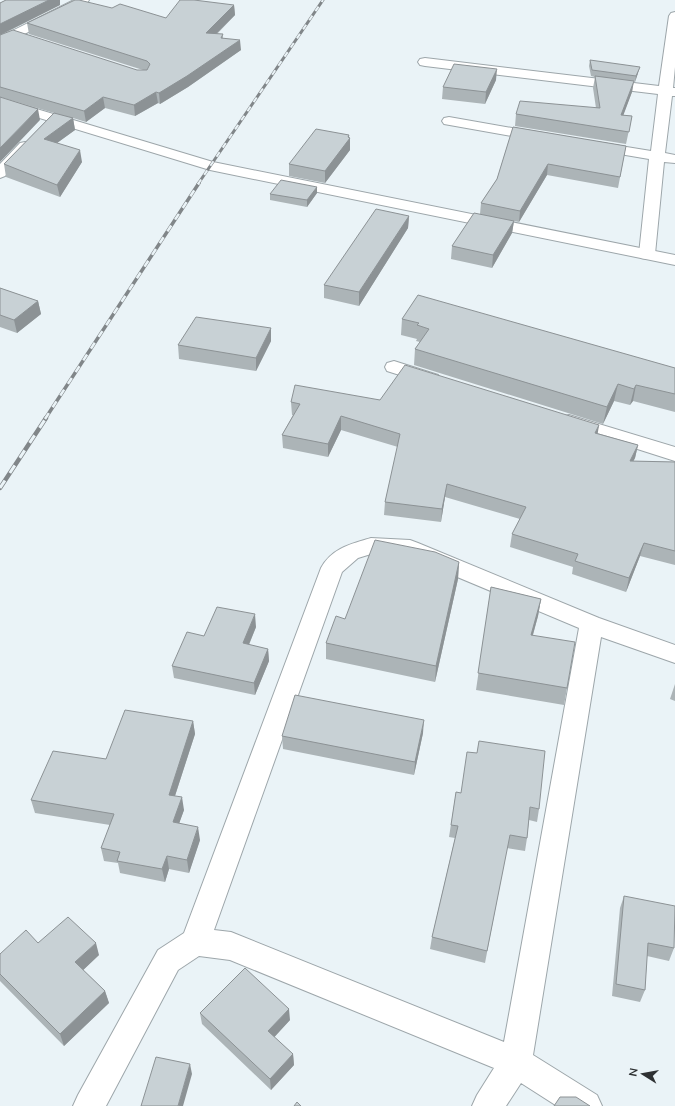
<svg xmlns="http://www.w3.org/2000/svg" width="675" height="1106" font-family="Mulish,sans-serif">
<rect width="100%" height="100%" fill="#eaf3f7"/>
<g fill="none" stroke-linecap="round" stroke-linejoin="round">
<g stroke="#9da6aa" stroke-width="2">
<path id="minor" d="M74 0H89L87 3 0 46V37Z
M675 12V67L673 88H675V96H672L665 153 675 155V163L664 162 655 254 653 258 647 259 641 258 639 254 649 159 596 150 591 149 589 146 591 143 596 142 651 151 658 94 425 66 420 65 418 62 420 59 425 58 659 86 669 16 671 13Z
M449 117 540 133 545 134 547 137 545 140 540 141 444 124 442 121 444 118Z
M25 142 30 143 32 146 5 176 0 178V164L20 143Z
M394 361 438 375 440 379 438 383 431 385 387 371 385 367 387 363Z
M569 415 675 447V461L562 425 559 421 562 417Z
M371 538 410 540 418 543 599 618 675 645V663L601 637 533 1055 597 1095 602 1106H557L521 1083 506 1106H472L477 1095 494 1068 230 960 199 956 178 970 106 1106H73L78 1095 158 950 184 933 321 568C332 548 351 544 371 538ZM371 554 407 556 579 628 504 1042 231 932 214 930 342 572 358 558Z"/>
</g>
<g stroke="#9da6aa" stroke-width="2">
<path id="tertiary" d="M0 98 213 162 675 255V265L210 170 0 106Z"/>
</g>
<use href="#minor" fill="#fff" fill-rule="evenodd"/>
<use href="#tertiary" fill="#fff" fill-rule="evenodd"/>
<g stroke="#818689" stroke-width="3">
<path id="rail-far2" d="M198 184 323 0"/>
</g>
<g stroke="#818689" stroke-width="3.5">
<path id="rail-far1" d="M45 419 199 183"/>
</g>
<g stroke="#818689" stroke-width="4.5">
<path id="rail" d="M0 488 46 418"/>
</g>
<use href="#rail-far2" stroke="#eaf3f7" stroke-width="2" stroke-dasharray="5.5" stroke-linecap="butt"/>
<use href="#rail-far1" stroke="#eaf3f7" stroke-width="2.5" stroke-dasharray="7" stroke-linecap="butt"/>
<use href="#rail" stroke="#eaf3f7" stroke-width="3" stroke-dasharray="9" stroke-linecap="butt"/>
</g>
<path fill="#acb4b7" d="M6 0H60V5L1 35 137 70H143L29 34 27 23 112 8 166 18 234 5 235 15 217 34H223V38L241 50 188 87 160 104 158 103 135 116 105 108 86 122 73 118 75 130 57 143 82 162 60 197 6 177 4 164 54 113 0 97V3Z
M590 60 638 73 635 82 633 81 632 92 623 115 632 116 626 144 515 126 516 114 596 108 593 88 595 77 591 76 589 66Z
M496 80 485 104 442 99 443 87Z
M513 127 626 146 618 188 547 175 519 222 514 221 512 233 492 268 451 259 452 246 480 214 481 203 497 179Z
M349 135 350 150 325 183 289 176V164Z
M317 187V193L307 207 270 200V194Z
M409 216 408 228 359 306 324 298V285Z
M0 288 38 301 41 314 17 333 0 327Z
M402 319 675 368V412L633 401 630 405 614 401 603 424 414 365 415 349 420 342 416 341 417 339 401 335Z
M271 328V341L256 371 179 359 178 345Z
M380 400 599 425 597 433 638 445 635 458 633 461 675 462V565L640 556 626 592 572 574 573 567 510 547 512 534 520 519 445 497 441 522 384 515 385 502 398 447 341 430 328 457 283 448 282 435 293 415H292L291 402Z
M459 562 458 579 435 682 326 659V643L345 619Z
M491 587 541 599 538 616 533 635 567 688 564 705 476 690Z
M256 627 249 645 268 649 269 661 255 695 174 678 172 666 204 636Z
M675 684V701L670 699Z
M193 721 195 734 175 796 184 810 179 823 200 840 189 873 169 869 165 882 120 873 118 863 104 861 101 848 110 825 35 813 31 800 106 759Z
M423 733 414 775 283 749 282 736Z
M456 792 539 809 537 822 529 820 527 838 525 851 507 848 485 963 430 949 432 937 455 838 449 837Z
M624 896 674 948 669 961 647 956 645 990 640 1002 612 996 620 908Z
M38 943 99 955 83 970 105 991 109 1003 64 1046 0 981V954Z
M200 1013 290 1020 274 1037 293 1054 294 1065 271 1090 202 1024Z"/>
<path fill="#8c9295" d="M49 0H60V5L0 35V24Z
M234 5 235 15 207 43 206 33Z
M240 40 241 50 188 87 160 104 159 93Z
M640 67 635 82 636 76Z
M497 69 496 80 485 104 486 92Z
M634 81 632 92 619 127 621 115Z
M156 92 158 103 135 116 134 105Z
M103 97 105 108 86 122 84 111Z
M38 109 40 120 0 162V148Z
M73 118 75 130 46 151 44 139Z
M349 135V139L350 138V150L325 183V171Z
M80 150 82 162 60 197 57 185Z
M548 164 547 175 519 222 520 211Z
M317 187V193L307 207V200Z
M409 216 408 228 359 306V292Z
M514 221 512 233 492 268 493 255Z
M38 301 41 314 17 333 14 320Z
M271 328V341L256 371V358Z
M618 384 614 401 603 424 607 407Z
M636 385 633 401 630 405 634 389Z
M341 416V430L328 457V444Z
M599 425 597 438 595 433Z
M638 445 635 458 627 474 630 461Z
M447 484 445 497 441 522 442 509Z
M644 543 640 556 626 592 629 578Z
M459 562 458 579 435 682 436 666Z
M541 599 538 616 528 652 531 635Z
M255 614 256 627 244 656 243 643Z
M268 649 269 661 255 695 254 683Z
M424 720 423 733 414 775 415 762Z
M193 721 195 734 171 808 169 795Z
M182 797 184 810 175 835 173 822Z
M198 827 200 840 189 873 187 860Z
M167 856 169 869 165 882 162 869Z
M96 943 99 955 79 974 75 962Z
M105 991 109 1003 64 1046 60 1034Z
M289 1009 290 1020 269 1043 268 1031Z
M293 1054 294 1065 271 1090 270 1079Z
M190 1064 192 1074 183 1106H178Z"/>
<path fill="#c8d1d5" stroke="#8c9295" d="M6 0H49L0 24V3Z
M75 0H79L112 8 120 4 166 18 180 0H194L234 5 206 33 223 34 221 38 240 40 187 76 159 93 156 92 134 105 103 97 84 111 0 87V35L13 30 137 70H147L150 64 147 61 27 23Z
M590 60 640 67 636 76 592 70Z
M454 64 497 69 486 92 443 87Z
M595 76 634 81 621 115 632 116 629 132 516 114 520 101 600 108Z
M0 97 38 109 0 148Z
M54 113 73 118 44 139 80 150 57 185 4 164Z
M513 127 626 146 620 177 548 164 520 211 481 203 497 179Z
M316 129 349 135 348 137 350 138 325 171 289 164Z
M281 180 317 187 307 200 270 194Z
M376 209 409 216 359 292 324 285Z
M474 213 514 221 493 255 452 246Z
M0 288 38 301 14 320 0 315Z
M418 295 675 368V394L636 385 634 389 618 384 607 407 415 349 429 329 417 325 419 323 402 319Z
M196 317 271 328 256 358 178 345Z
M405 365 599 425 595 433 638 445 630 461 675 462V551L644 543 629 578 575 561 578 554 512 534 526 507 447 484 442 509 385 502 400 434 341 416 328 444 282 435 300 404 291 402 295 385 380 400Z
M375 540 435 552 459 562 436 666 326 643 336 616 345 619Z
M491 587 541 599 531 635 575 642 567 688 478 673Z
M217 607 255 614 243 643 268 649 254 683 172 666 187 632 204 636Z
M295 695 424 720 415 762 282 736Z
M125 710 193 721 169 795 182 797 173 822 198 827 187 860 167 856 162 869 117 861 120 852 101 848 114 814 31 800 53 751 106 759Z
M479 741 545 751 539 809 530 807 527 838 510 835 487 951 432 937 458 826 451 825 456 792 461 793 467 752 477 753Z
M624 896 675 906 674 948 648 943 645 990 616 984Z
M68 917 96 943 75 962 105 991 60 1034 0 974V954L26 930 38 943Z
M245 968 289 1009 268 1031 293 1054 270 1079 200 1013Z
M156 1057 190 1064 178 1106H141Z
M560 1097H576L590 1106H554Z
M297 1102 301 1106H294Z"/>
<g transform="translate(643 1074) rotate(281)" stroke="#eaf3f7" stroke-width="3" paint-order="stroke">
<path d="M0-3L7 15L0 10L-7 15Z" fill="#2e3133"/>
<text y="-6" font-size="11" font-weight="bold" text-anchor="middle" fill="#2e3133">N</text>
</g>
</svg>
